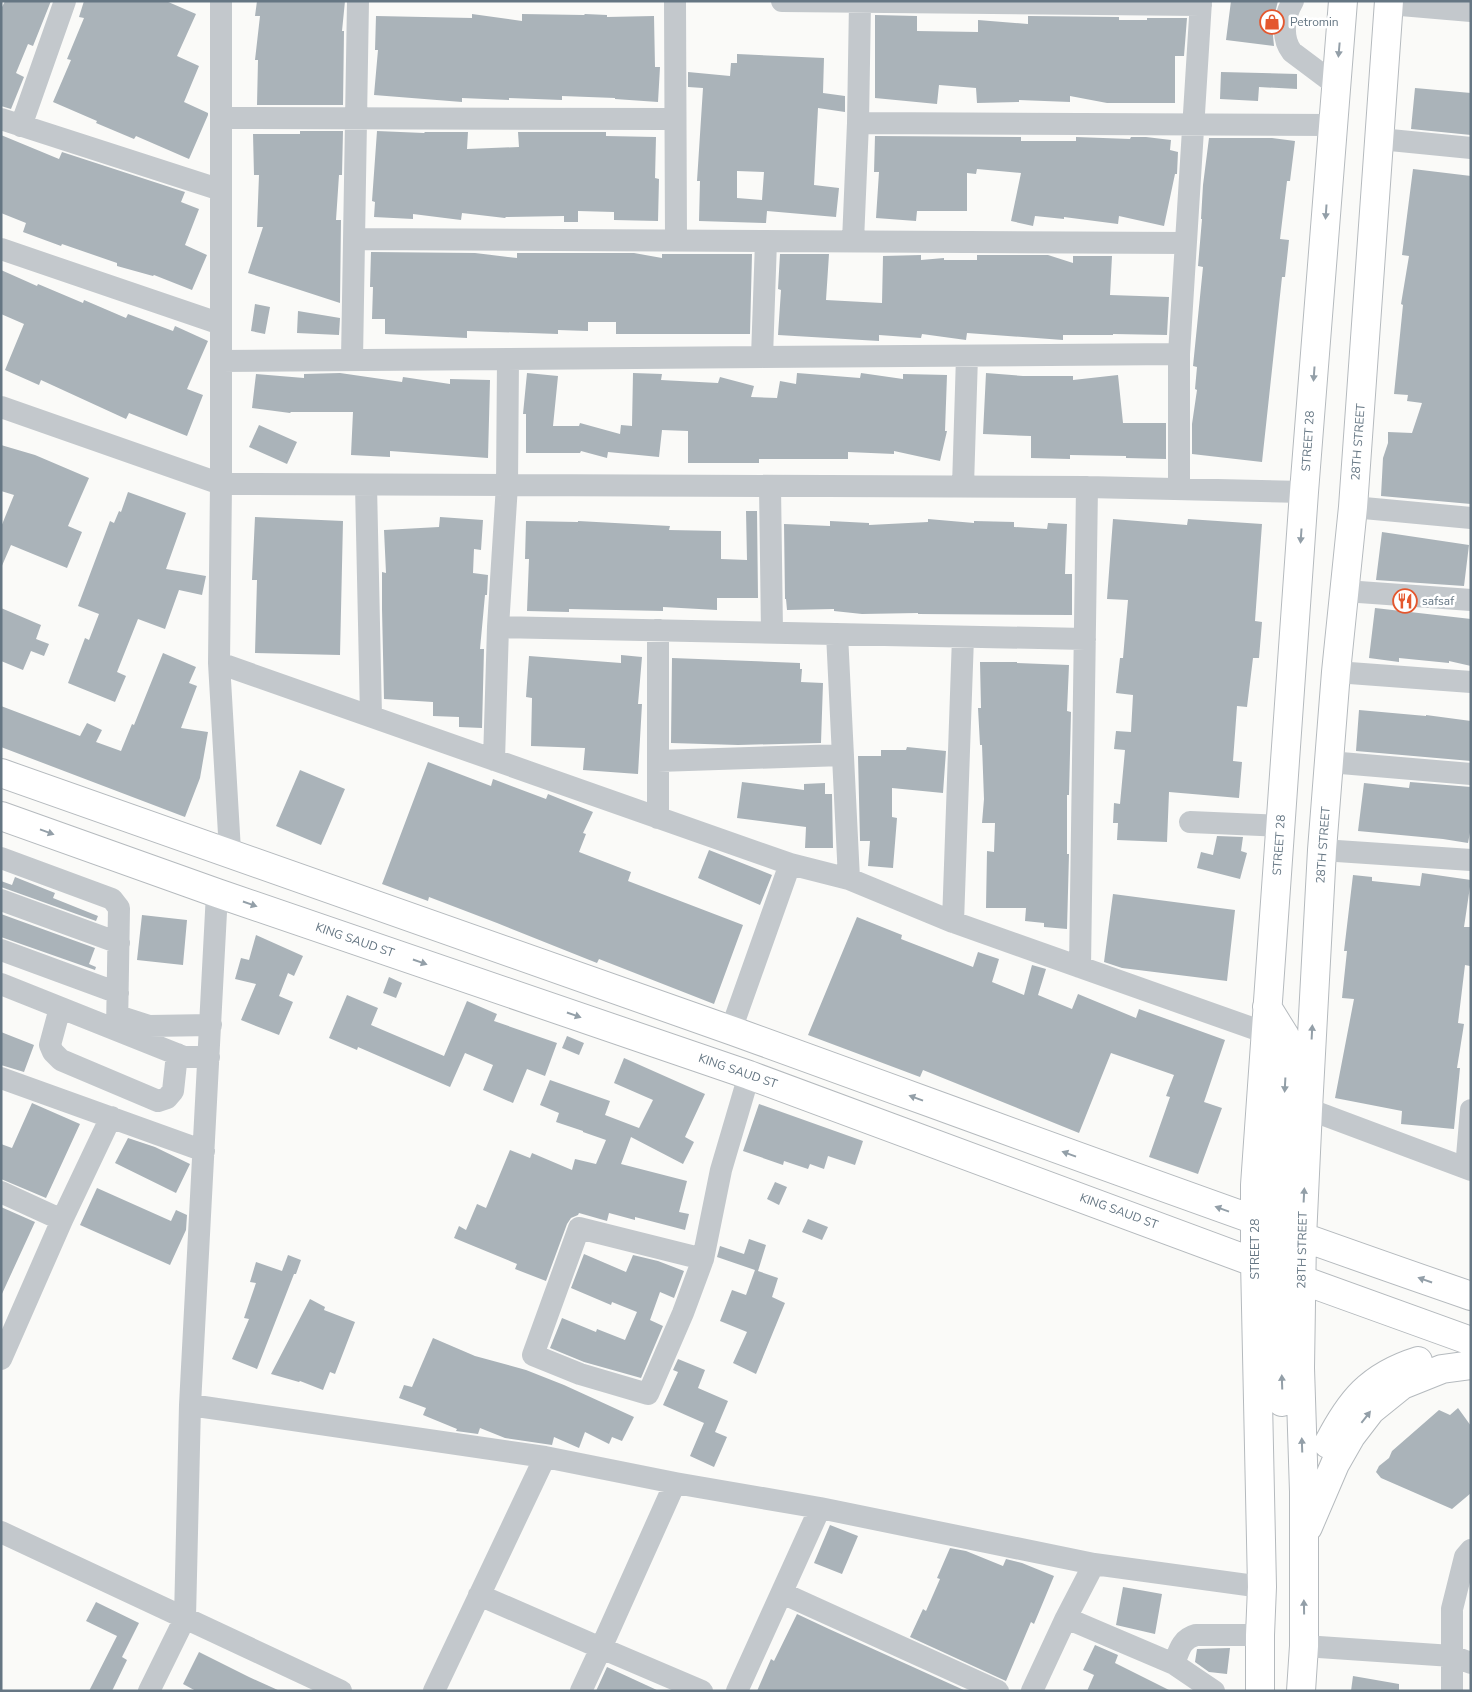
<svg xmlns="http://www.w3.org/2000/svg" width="1472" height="1692" font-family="'Nunito Sans',sans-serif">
<rect width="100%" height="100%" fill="#fafaf8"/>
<path fill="#aab3b9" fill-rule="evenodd" d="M5 1H51L33 46 28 44 16 73 24 77 11 109 1 106V9Z
M84 1H166L196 14 177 56 199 66 184 102 208 113V115L189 159 136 136 134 139 96 123 97 121 53 102 71 60 67 59 84 18 79 17Z
M257 1H345L342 31H344L343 105H257L258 60H255L260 16H255Z
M1231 1H1278L1272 25 1274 46 1226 40Z
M472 14 522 21V14L584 15 585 14 607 15V17L654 16 655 67H660L658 102 615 99V98L562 96V100L509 98V100L462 98V102L374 95 378 50H375L376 16 472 18Z
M875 15 917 16V31L978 32V20L1028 24V16L1119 17V20H1147V18H1187L1184 56H1175V103H1107L1070 96V102L1019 100V102L977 103 976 88 939 85 937 104 875 98Z
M737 54 824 58 823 93 845 96V112L818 108 814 185 839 188 836 217 767 211 766 223 699 221 700 181H697L703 88 688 87V72L730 76 731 63H737ZM737 171 764 172 762 200 737 198Z
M1221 72 1297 74V89L1259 87 1258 101 1220 99Z
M1415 88 1471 93V135L1411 129Z
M300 131H343L342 175H339L336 220H341L340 303 248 273 263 227H257L259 175H254L253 134H300Z
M377 131 424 133 425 132H468L467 149 519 147 518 132H606V136L656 137 655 178 659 179 658 221 614 220V212L578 211V222H564V216L506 217 505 218 462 213 461 220 413 214V219L374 217 375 202 372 201Z
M1 135 59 159 62 152 185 192 181 202 199 209 185 245 207 255 192 290 154 275 153 276 117 266V263L62 244 61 246 23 232 26 223 1 213Z
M875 136 1021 137V141H1076V137L1130 139 1131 137H1146L1171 140 1170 150 1178 152 1177 174H1175L1164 226 1119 216 1118 224 1064 217V219L1035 216 1033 226 1011 221 1021 173 977 169 976 174 967 173V211H917L916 221 876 218 879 172H874Z
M1209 138H1272L1295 141 1290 181H1287L1280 239 1289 240 1285 277H1282L1262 462 1192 454V424L1197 390 1195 389 1197 367 1193 366 1203 267 1198 266 1202 219H1201L1203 185Z
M1413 169 1471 176V504L1381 496 1383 458 1388 443V432L1412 433 1422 403 1407 401 1408 395 1394 394 1403 305 1401 304 1409 256 1402 255Z
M371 252 475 253 517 258V253H634L662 258V254H752L750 334H616V322H588V331L558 330V334L467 331V338L385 334V319H372L373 287H370Z
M780 254H829L826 300 882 303 883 256 921 255V260L944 258V260H977V255H1048L1073 263V256H1112L1110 295 1169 297 1167 335 1113 334V335H1063V340L967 333 966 340 922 334 921 338 879 335V341L778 335 781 290 778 289Z
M1 270 37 286 38 284 83 303 84 300 126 318 128 314 173 331 175 326 208 341 187 389 203 395 187 436 129 413 126 419 41 380 39 385 5 370 24 324 1 314Z
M255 304 270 307 265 334 251 331Z
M298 311 340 318 339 335 297 333Z
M340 373 402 382 403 377 450 384V379L490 380 488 458 390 451V457L351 455 353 412H291L290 413 252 408 256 374 304 378V374Z
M527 373 558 376 553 426H579L580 423 620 434 621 425 632 426 633 373 662 374 661 380 718 383 720 377 754 386 751 397 777 398 780 381 796 384 797 373 860 378 861 373 903 379V374L947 375 945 431H947L940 461 894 451V454L848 452V459H759V463H688V431L662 430 659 457 608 452 607 458 581 451 580 453H526V414H523Z
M986 373 1023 376H1073V380L1118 375 1123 423H1166V459L1126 458V456L1070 455V459L1031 458V436L983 434Z
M259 425 297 442 287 464 249 447Z
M1 445 35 455 89 478 68 526 82 532 67 568 11 545 1 568V527L14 495 1 491Z
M128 492 186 513 166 569 206 576 202 595 179 590 165 629 138 619 117 672 126 676 115 702 68 683 85 638 89 640 99 614 78 606 110 521 114 523 119 511 121 512Z
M746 511H757L758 598H717V610L663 607V611L569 609V612L527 611 529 559H525L526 521 578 522V521L670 526 669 530 721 531V559L747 560Z
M255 517 343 521 340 655 255 653 257 580H252Z
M440 517 483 520 481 550 474 549 473 573 488 575 487 595H485L480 649H484L482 728 459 727V717L433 716V702L384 699 382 609V572L386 573 384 530 439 527Z
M928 519 974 523V521L1014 522V527L1047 529 1048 523 1067 524 1065 574H1072V615L918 614V613L862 614 834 611V609L787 610 786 599H785L784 524 830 526V521L869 523V525L928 522Z
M1113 519 1187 525 1188 519 1262 524 1255 621 1262 622 1259 658H1253L1247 707 1237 706 1233 761 1242 762 1239 798 1169 792 1167 842 1117 840 1118 823H1113L1114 803 1120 804 1125 750 1114 749 1116 731 1131 732 1133 695 1116 693 1120 658H1123L1128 600 1107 599Z
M1382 532 1469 545 1464 586 1376 580Z
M1 608 41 625 36 639 49 644 44 656 31 651 23 670 1 661Z
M1375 608 1471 619V666L1449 661V663L1399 658V662L1369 658Z
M163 653 196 667 189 683 197 686 181 728 208 732 200 778 185 817 1 747V706L80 736 87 723 102 730 96 742 121 751 132 724 134 725Z
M621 655 642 657 638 704H642L638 774 583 770 585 748 531 746 532 698 526 697 529 656 621 663Z
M672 658 800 663V669H802L801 682 823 683 821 743 738 745 671 743Z
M980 662H1017V663L1069 665 1067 711 1071 712 1069 795H1067V854H1069L1067 929 1044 927V923L1025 921 1026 908H986L987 851 994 852 995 823H982L984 799 982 745H980L978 708H981Z
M1359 710 1426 716V715L1471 721V761L1356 751Z
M907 747 946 751 943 793 892 788V817L897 818 893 868 868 866 870 841H860L858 756H881V750H906Z
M428 762 491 786 493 779 546 799 548 794 593 812 583 833 586 834 579 852 631 872 628 881 743 925 714 1004 599 959 597 963 497 923 429 897 428 901 382 884Z
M300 770 345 789 321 845 276 826Z
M742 782 804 790V784L825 783V794H832L833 848H805L806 827 737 818Z
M1410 782 1471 787V827L1468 843 1443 839 1358 831 1364 783 1409 788Z
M1217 836 1243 837 1241 851 1247 853 1240 879 1197 868 1201 852 1213 855Z
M709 850 772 875 760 905 698 878Z
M1422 873 1471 880 1464 927H1471V957L1470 966 1465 965 1458 1023 1464 1024 1457 1068H1460L1454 1129 1401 1124 1402 1111 1335 1098 1354 999 1342 998 1347 951H1344L1353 875 1372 877V881L1420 886Z
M15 877 55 893 53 898 98 916 96 921 1 887V881L12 885Z
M1113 894 1235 910 1227 981 1122 968 1104 962Z
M1 914 95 948 89 964 96 967 95 970 1 937Z
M142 915 187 920 183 965 137 960Z
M857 917 902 935 901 939 973 967 978 952 999 959 992 982 1024 995 1032 965 1046 969 1038 995 1072 1009 1078 994 1136 1018 1139 1009 1225 1040 1204 1102 1222 1108 1198 1174 1149 1157 1170 1097 1166 1096 1174 1075 1111 1053 1079 1133 923 1070 920 1077 808 1035Z
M256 935 303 956 294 976 288 973 279 996 293 1002 279 1035 241 1020 256 984 235 979 241 958 249 960Z
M389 977 402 983 396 998 383 993Z
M347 995 378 1008 371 1025 444 1056 467 1001 497 1014 494 1021 557 1043 545 1076 527 1069 513 1103 483 1090 493 1065 465 1053 450 1087 358 1047 357 1050 329 1038Z
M1 1032 34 1045 24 1072 1 1065Z
M567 1036 584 1043 579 1055 562 1048Z
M624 1058 705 1094 685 1137 694 1142 683 1164 631 1137 621 1164 687 1181 679 1212 689 1214 685 1230 635 1217V1220L609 1213 607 1221 579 1213 578 1215 571 1218 567 1224 546 1281 515 1269 517 1264 454 1238 459 1226 466 1230 477 1204 486 1208 510 1150 530 1158 532 1153 572 1170 575 1159 596 1164 606 1140 583 1132V1131L556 1122 559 1113 540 1105 550 1080 610 1101 605 1115 639 1128 653 1100 614 1083Z
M32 1103 80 1124 46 1198 1 1179V1144L12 1148Z
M759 1104 863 1141 855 1165 828 1156 824 1169 810 1164 808 1169 784 1161 783 1165 743 1151Z
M128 1138 155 1147 190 1164 176 1193 115 1163Z
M775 1182 787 1187 779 1205 767 1199Z
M97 1188 171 1221 176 1210 187 1215 186 1230 170 1265 80 1225Z
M1 1207 35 1222 1 1296Z
M808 1219 828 1227 822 1240 802 1232Z
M749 1239 766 1245 758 1271 778 1278 772 1297 785 1303 756 1374 733 1363 747 1332 720 1321 732 1290 746 1295 755 1270 717 1257 720 1246 744 1254Z
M584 1254 626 1272 633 1255 658 1261 684 1271 674 1298 660 1292 650 1320 663 1326 641 1378 584 1362 550 1348 562 1318 596 1332 597 1329 625 1340 637 1312 612 1302 611 1305 571 1288Z
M288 1255 301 1260 296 1274H294L257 1369 232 1359 249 1319 244 1318 256 1283 250 1282 256 1262 282 1271Z
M310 1299 325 1307 324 1310 355 1322 335 1374 330 1372 323 1390 300 1381 299 1382 271 1374Z
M433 1338 475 1356 526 1370 564 1385 634 1417 622 1441 612 1437 609 1444 585 1432 579 1448 554 1437 552 1445 505 1438 480 1428 478 1434 456 1431 457 1429 423 1415 426 1408 399 1398 404 1385 412 1387Z
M678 1359 705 1370 698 1388 728 1401 715 1432 727 1437 714 1467 690 1456 704 1423 663 1405 678 1372 673 1370Z
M1458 1408 1471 1426V1493L1452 1509 1381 1478 1376 1472 1379 1466 1389 1458 1392 1451 1439 1410 1450 1415Z
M830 1525 858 1536 842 1574 814 1563Z
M950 1548 966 1551 1003 1566 1006 1559 1022 1563 1054 1576 1034 1624 1031 1622 1006 1681 910 1637 923 1609 926 1611 940 1579 937 1578Z
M1123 1587 1162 1594 1155 1634 1116 1625Z
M96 1602 139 1623 122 1657 127 1660 112 1691H89L117 1636 86 1621Z
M797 1614 829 1629 966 1691H757L771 1659 774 1661Z
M1095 1645 1118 1655 1115 1663 1171 1691H1087L1094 1675 1083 1670Z
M1230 1648 1227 1674 1209 1672 1195 1662 1197 1649Z
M199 1652 249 1677 280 1691H196L183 1684Z
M607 1667 659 1691H596Z
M1353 1676 1399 1684V1691H1351Z"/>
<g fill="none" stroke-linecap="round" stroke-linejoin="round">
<g stroke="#b5babe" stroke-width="30">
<path id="major" d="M1 773C246 857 490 943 733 1031 979 1120 1224 1211 1471 1296
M1 816 217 893 749 1075 1302 1280 1471 1341
M1267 1007 1285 1036 1287 1056 1277 1229 1282 1402
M1328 1444C1350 1401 1370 1376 1418 1361
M1308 1527 1335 1464 1351 1436 1371 1410 1402 1385 1442 1369 1471 1365
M1260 1691V1635L1262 1587 1255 1261V1185L1304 492 1343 1
M1301 1691 1304 1646V1492L1300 1368 1302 1238 1308 1109 1322 850 1336 672 1353 507 1389 1"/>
</g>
<path stroke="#c3c8cc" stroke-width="22" d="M221 1V484L219 663 230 851
M675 1 676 240
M782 1 1201 5
M1293 1C1284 16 1281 38 1292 52L1336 85
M1389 4 1471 11
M221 118 675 119
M1 119 221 190
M858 123 1333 125
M21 126 65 1
M1380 139 1471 148
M354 239 1185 243
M853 241 858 123 860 2
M1 249 221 324
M762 357 766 241
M352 360 358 1
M221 361 1179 354
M1 407 221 484 1087 487 1304 492
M366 485 371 716
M770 486 772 632
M963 486 967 356
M1179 488V354L1201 1
M1353 507 1471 518
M1345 591 1471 600
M498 627 1085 639
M837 634 849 879
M219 663 790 864 849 879 953 922 1266 1033
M1336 672 1471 682
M494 760 498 627 507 485 508 359
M658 761 843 755
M1329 762 1471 774
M658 818V630
M1190 822 1281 826
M1322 850 1471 860
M1 858 112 899 119 908 117 1030
M1 900 119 943
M953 922 963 637
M1 950 118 993
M1080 967 1087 487
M1 984 184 1057H209
M60 1008 50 1045 53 1052 61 1060 158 1101 167 1098 173 1091 177 1054
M121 1017 149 1026 211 1025
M731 1030 790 864
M1 1078 204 1151
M1308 1109 1471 1170
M1466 1168 1471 1110
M1 1192 62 1220
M703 1259 579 1228 533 1355 580 1374 648 1394 683 1313 703 1259 721 1170 749 1075
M1 1359 62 1220 111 1117
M190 1405 545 1457 675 1483 820 1508 1094 1564 1262 1587
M675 1483 601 1648 702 1691
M1 1532 341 1691
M782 1593 998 1691
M479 1595 601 1648 581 1691
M1066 1618 1174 1664 1214 1691
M1304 1646 1452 1656 1471 1663
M1174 1664C1179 1651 1181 1639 1196 1635H1260
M149 1691 185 1618 190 1405 217 893
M434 1691 545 1457
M737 1691 820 1508
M1032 1691 1066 1618 1094 1564
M1452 1691V1609L1465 1557 1471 1550"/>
<use href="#major" stroke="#fff" stroke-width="28"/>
</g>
<defs><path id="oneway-solid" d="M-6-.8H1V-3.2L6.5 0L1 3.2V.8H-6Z" transform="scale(1.25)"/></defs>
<g fill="#939fa8">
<use href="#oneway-solid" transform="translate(1339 50) rotate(95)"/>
<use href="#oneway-solid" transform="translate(1326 212) rotate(94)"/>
<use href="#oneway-solid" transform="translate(1314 374) rotate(94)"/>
<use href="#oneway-solid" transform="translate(1301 536) rotate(94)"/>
<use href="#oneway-solid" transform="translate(47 832) rotate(20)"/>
<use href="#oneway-solid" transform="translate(250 904) rotate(19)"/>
<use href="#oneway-solid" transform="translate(420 962) rotate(19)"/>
<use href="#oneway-solid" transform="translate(574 1015) rotate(19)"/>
<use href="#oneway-solid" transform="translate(1312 1032) rotate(-87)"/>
<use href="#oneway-solid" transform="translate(1285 1085) rotate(93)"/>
<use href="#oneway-solid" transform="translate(916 1098) rotate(-160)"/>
<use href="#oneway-solid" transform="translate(1069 1154) rotate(-160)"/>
<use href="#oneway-solid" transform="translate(1304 1195) rotate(-87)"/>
<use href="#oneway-solid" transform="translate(1222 1209) rotate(-160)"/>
<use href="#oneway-solid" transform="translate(1425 1280) rotate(-161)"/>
<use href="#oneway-solid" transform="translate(1282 1382) rotate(-92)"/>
<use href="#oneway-solid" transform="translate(1366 1417) rotate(-52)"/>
<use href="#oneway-solid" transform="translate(1302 1445) rotate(-92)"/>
<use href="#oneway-solid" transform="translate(1304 1607) rotate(-91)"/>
</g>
<defs>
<g id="shop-ring" transform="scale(1.25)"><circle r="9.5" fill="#fff" stroke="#e4572e" stroke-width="1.5"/><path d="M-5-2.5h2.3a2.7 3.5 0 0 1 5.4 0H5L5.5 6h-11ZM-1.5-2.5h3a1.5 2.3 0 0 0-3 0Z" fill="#e4572e"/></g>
<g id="restaurant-ring" transform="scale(1.25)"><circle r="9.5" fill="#fff" stroke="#e4572e" stroke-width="1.5"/><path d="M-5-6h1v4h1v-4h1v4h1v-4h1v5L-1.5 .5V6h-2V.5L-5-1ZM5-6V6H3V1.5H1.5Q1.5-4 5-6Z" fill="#e4572e"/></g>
</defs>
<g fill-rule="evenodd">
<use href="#shop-ring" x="1272" y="22"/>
<use href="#restaurant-ring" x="1405" y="601"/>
</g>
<g text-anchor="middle" stroke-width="5" stroke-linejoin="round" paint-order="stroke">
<g font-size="12" fill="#657683" stroke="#fff" text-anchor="start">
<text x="1290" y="26">Petromin</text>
<text x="1422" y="605">safsaf</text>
</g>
<g font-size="12" fill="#657683" stroke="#fff">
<text transform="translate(1308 441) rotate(-86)" y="4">STREET 28</text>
<text transform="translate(1358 442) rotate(-86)" y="4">28TH STREET</text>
<text transform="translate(1279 845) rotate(-86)" y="4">STREET 28</text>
<text transform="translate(1323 845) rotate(-86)" y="4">28TH STREET</text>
<text transform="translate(355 940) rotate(19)" y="4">KING SAUD ST</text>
<text transform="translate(738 1071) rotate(19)" y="4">KING SAUD ST</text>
<text transform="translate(1119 1211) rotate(20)" y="4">KING SAUD ST</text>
<text transform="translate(1255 1249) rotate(-90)" y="4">STREET 28</text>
<text transform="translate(1302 1250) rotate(-89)" y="4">28TH STREET</text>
</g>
</g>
<rect width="1472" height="1692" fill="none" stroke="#657683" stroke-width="5"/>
</svg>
